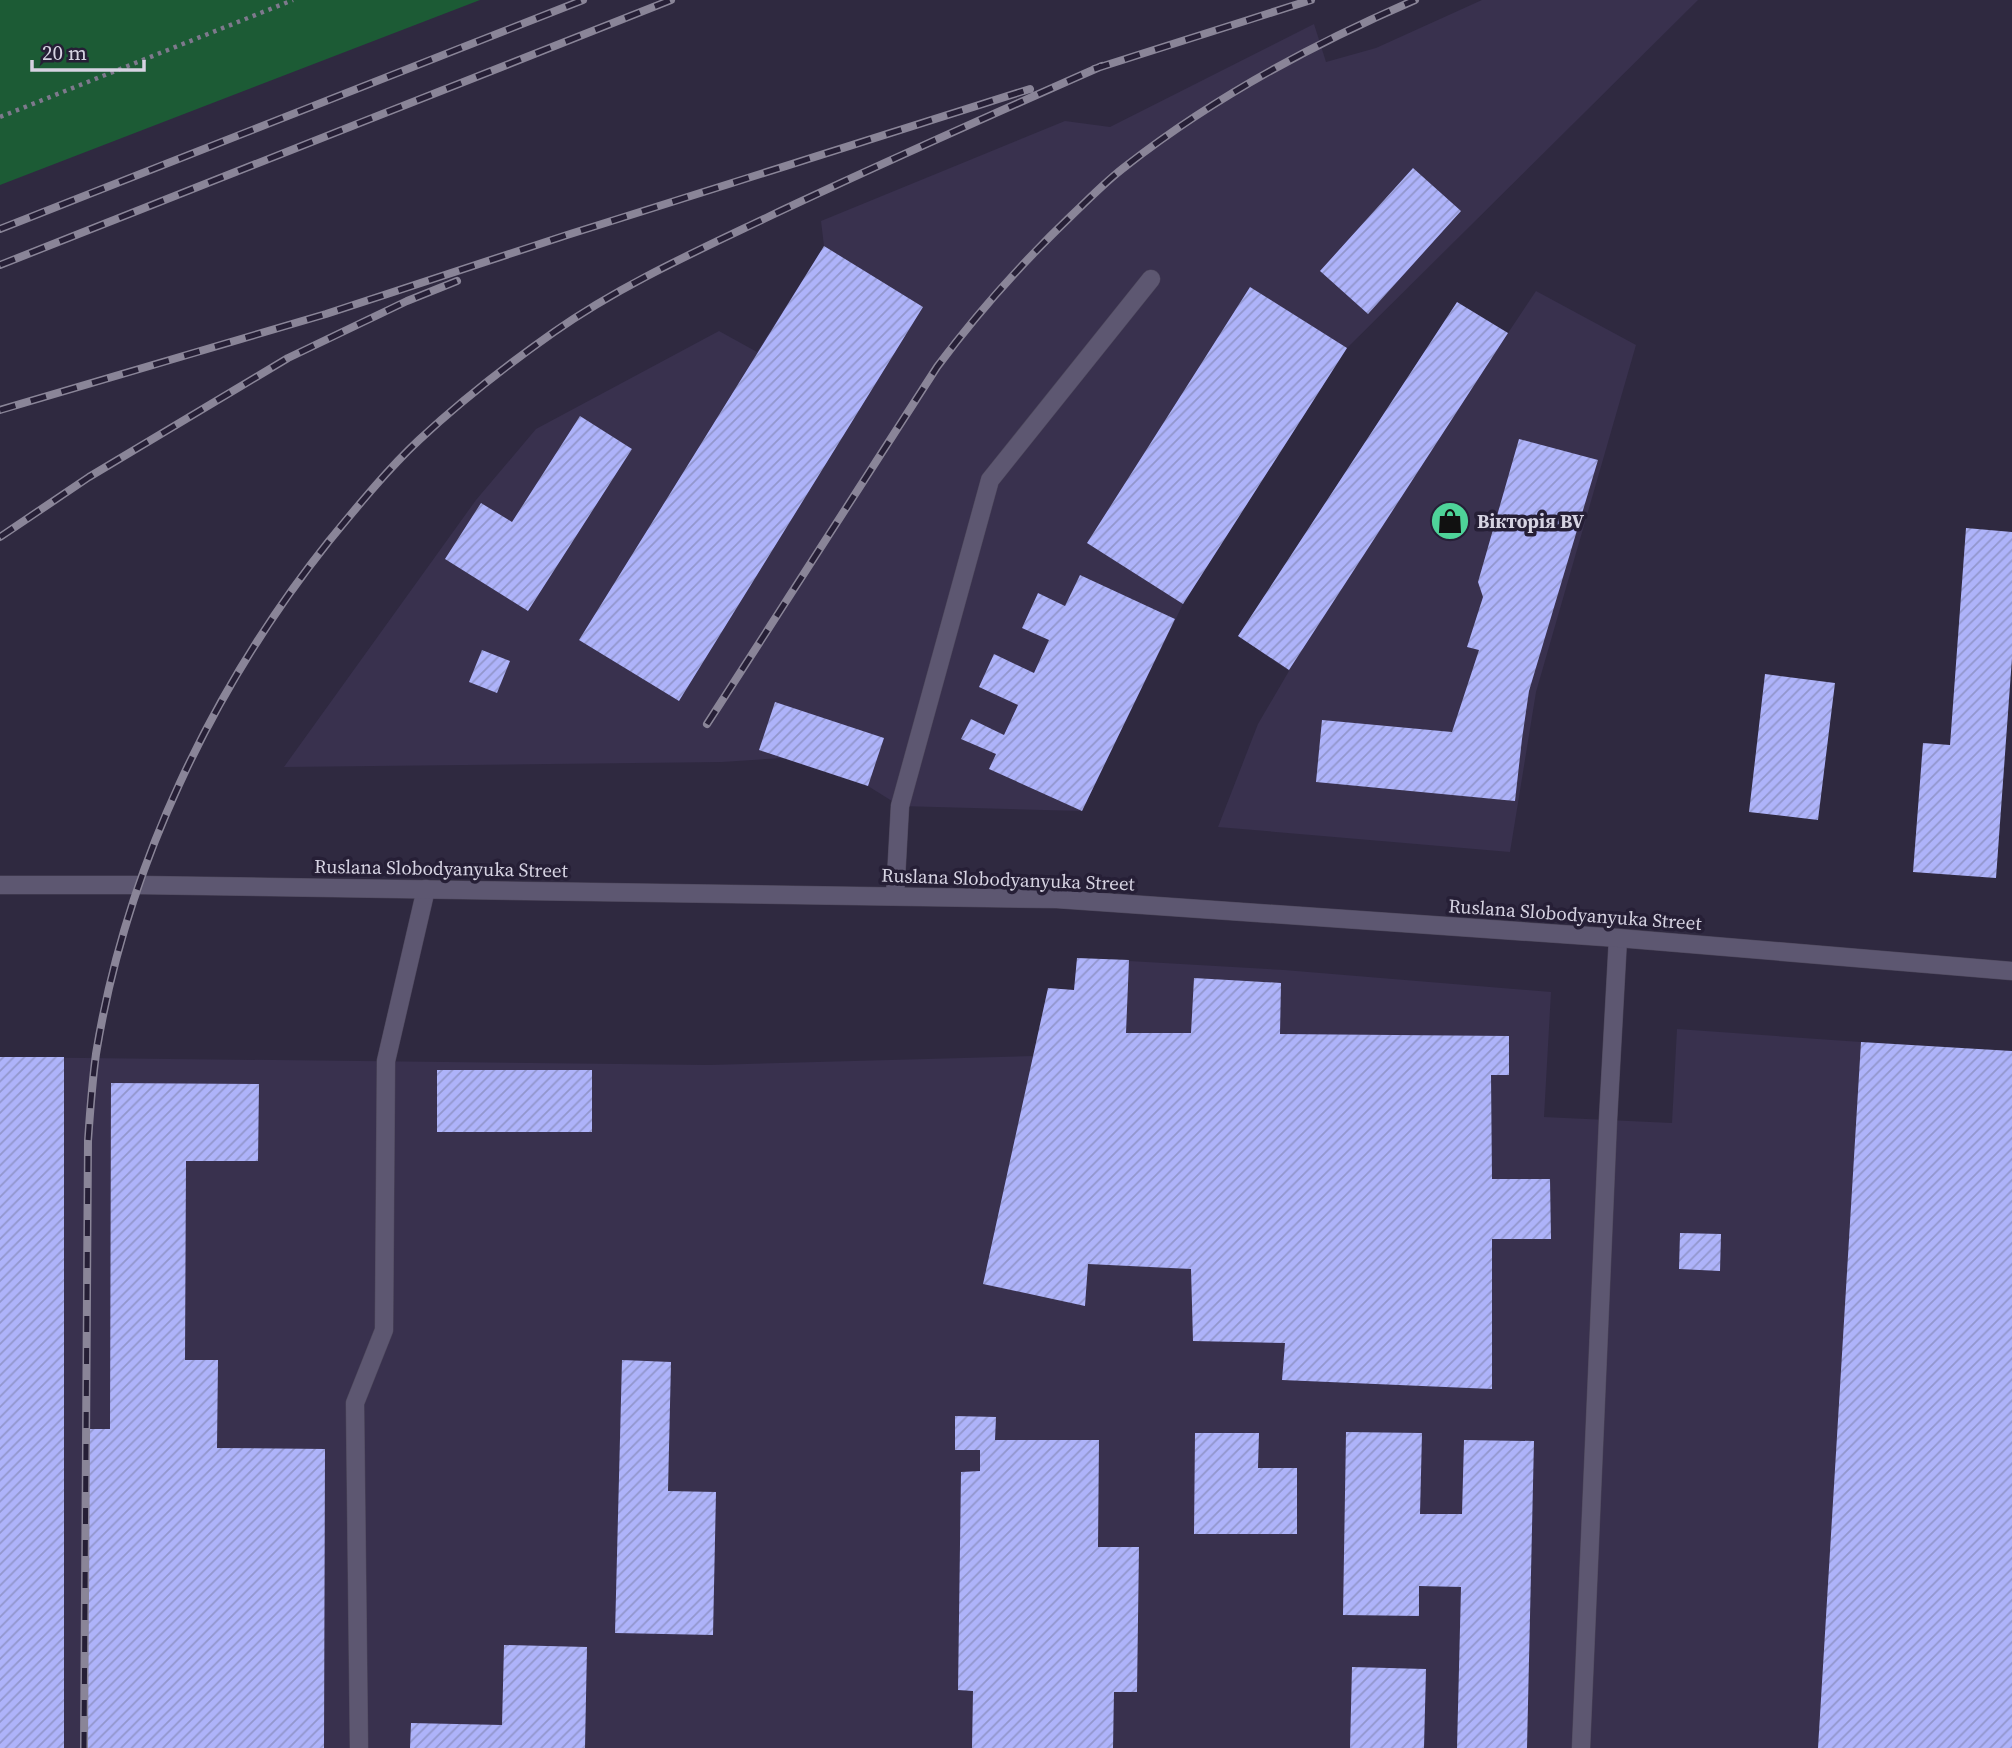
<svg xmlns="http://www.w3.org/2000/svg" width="2012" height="1748" font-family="'Source Serif 4',serif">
<defs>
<pattern id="building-hatch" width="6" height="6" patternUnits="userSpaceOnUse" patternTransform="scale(1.75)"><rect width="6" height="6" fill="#aeb3fa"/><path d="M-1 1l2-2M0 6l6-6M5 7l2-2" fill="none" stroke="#9296cc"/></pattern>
</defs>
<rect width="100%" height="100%" fill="#2f2940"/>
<path fill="#39314e" d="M1482 0H1698L1347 348 1183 604 1082 811 900 806 868 786 782 758 722 762 284 767 476 500 536 429 719 331 757 352 824 246 821 221 1065 121 1110 127 1314 24 1326 62 1376 48Z
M1536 291 1636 345 1536 692 1510 852 1218 827 1258 724 1289 671 1238 636 1457 302 1508 333Z
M1077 958 1284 970 1551 992 1544 1117 1672 1123 1677 1029 1861 1042 2012 1748H0V1057L709 1065 1033 1056 1048 988 1074 990Z"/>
<path fill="#1c5b35" d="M0 0H480L0 185Z"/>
<path fill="url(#building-hatch)" d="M1413 168 1461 211 1368 314 1320 271Z
M824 246 923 307 679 701 579 640Z
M1250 287 1347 348 1183 604 1087 543Z
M1457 302 1508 333 1289 670 1238 636Z
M580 416 632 449 528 611 445 559 481 503 512 522Z
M1519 439 1598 460 1529 691 1522 739 1515 801 1316 782 1322 720 1452 732 1479 650 1467 647 1483 597 1478 582Z
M1966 528 2012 532V658L1996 878 1913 872 1923 743 1950 745Z
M1080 575 1175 619 1082 811 989 769 996 754 961 739 971 719 1004 735 1018 705 979 687 994 654 1034 673 1049 640 1022 628 1038 593 1065 606Z
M482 650 510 661 497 693 469 682Z
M1765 674 1835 683 1818 820 1749 812Z
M775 702 884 738 868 786 759 750Z
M1077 958 1129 960 1126 1033H1191L1194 978 1281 983 1280 1034 1509 1036V1075H1491L1492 1179H1550L1551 1239H1492V1389L1282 1380 1285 1343 1193 1341 1191 1269 1088 1264 1085 1306 983 1284 1048 988 1074 990Z
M1861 1042 2012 1051V1748H1818Z
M0 1057H64V1748H0Z
M437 1070H592V1132H437Z
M111 1083 259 1084 258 1161H186L185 1360H218L217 1448 325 1449 324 1748H83L85 1429H110Z
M1680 1233 1721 1234 1720 1271 1679 1269Z
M622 1360 671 1362 668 1491 716 1492 713 1635 615 1633Z
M955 1416 996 1417 995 1440H1099L1098 1547H1139L1137 1692H1114L1113 1748H972L973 1691 958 1690 961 1472 980 1471V1450H955Z
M1346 1432 1422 1433 1420 1514H1462L1464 1440 1534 1441 1527 1748H1457L1461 1587 1419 1586V1616L1343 1615Z
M1195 1433H1259L1258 1468H1297V1534H1194Z
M504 1645 587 1647 585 1748H410L411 1723 502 1725Z
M1352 1667 1426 1669 1424 1748H1350Z"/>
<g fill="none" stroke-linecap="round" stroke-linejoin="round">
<g stroke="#4d475b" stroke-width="19">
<path id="lane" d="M895 896 900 806 990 480 1151 279
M359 1748 355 1403 384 1330 386 1061 426 889
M1581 1748 1608 1120 1618 938"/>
</g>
<g stroke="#4d475b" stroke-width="19">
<path id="street" d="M0 885H138L1057 899 1618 938 2012 971"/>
</g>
<path stroke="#7e798d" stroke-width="4.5" stroke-dasharray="3.5 5" stroke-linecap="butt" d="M0 117 293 0"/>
<use href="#lane" stroke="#5d5771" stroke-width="18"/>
<use href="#street" stroke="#5d5771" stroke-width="18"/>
<g stroke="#8a8598" stroke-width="8">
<path id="rail" d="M1094 69 1311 0
M0 229 583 0
M0 265 671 0
M0 410 326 314 567 235 1030 89
M0 537 89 477 288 358 407 301 457 281
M707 724 937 367C978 312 1022 263 1071 216 1089 199 1106 181 1126 166 1213 98 1313 44 1415 0
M84 1748 88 1141C90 1112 92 1083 96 1054 126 868 212 688 329 541 357 507 386 471 419 440 461 401 507 365 554 332 621 285 697 251 770 216 880 164 991 115 1102 66"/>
</g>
<use href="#rail" stroke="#261f36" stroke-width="5" stroke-dasharray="16" stroke-linecap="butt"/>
</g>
<defs>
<g id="shop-disc" transform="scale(2.0125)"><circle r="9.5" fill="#4ed399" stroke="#261f36"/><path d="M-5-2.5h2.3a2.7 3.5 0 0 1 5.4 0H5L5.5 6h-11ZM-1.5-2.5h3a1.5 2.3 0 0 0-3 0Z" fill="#111"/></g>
</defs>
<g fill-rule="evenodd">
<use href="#shop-disc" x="1450" y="521"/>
</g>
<g text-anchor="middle" stroke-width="7" stroke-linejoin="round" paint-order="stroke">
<g font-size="19" font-weight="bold" fill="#d6d3e2" stroke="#261f36" text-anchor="start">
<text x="1477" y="528">Вікторія BV</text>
</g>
<g font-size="19" fill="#d6d3e2" stroke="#261f36">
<text transform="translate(441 868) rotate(1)" y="7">Ruslana Slobodyanyuka Street</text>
<text transform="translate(1008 879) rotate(2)" y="7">Ruslana Slobodyanyuka Street</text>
<text transform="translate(1575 914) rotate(4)" y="7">Ruslana Slobodyanyuka Street</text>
</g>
</g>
<path d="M32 60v10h112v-10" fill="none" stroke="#d6d3e2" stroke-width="3.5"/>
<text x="42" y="60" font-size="21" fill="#d6d3e2" stroke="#261f36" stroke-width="5" paint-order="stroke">20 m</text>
</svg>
